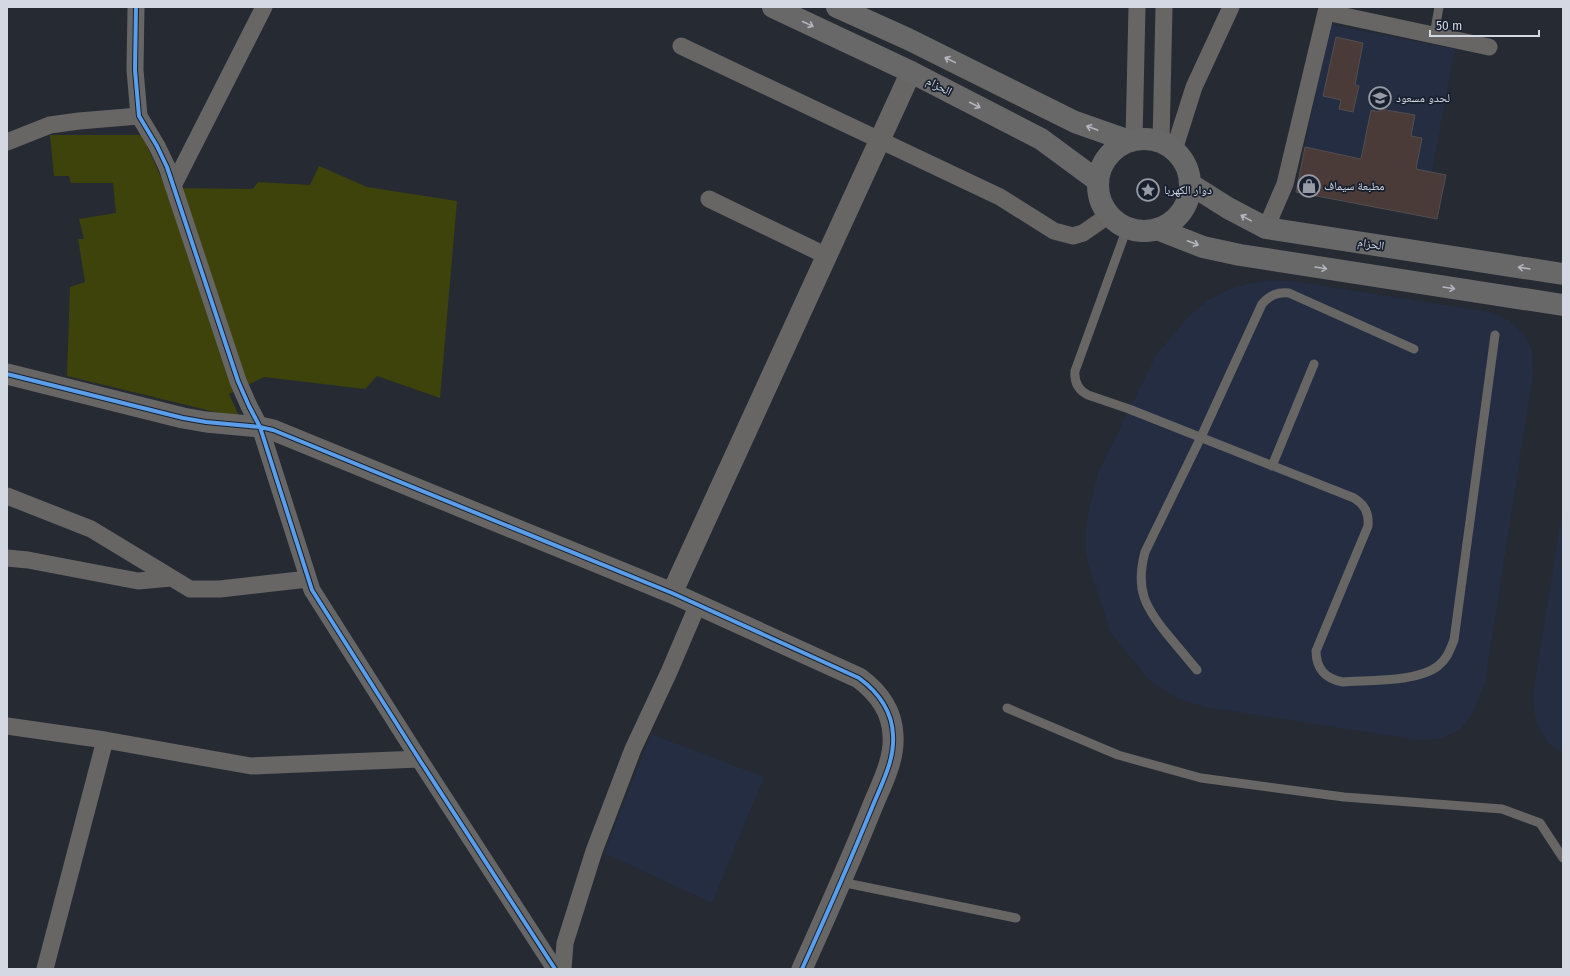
<svg xmlns="http://www.w3.org/2000/svg" width="1570" height="976" font-family="'Fira Sans','Noto Naskh Arabic',sans-serif">
<rect width="100%" height="100%" fill="#262a33"/>
<path fill="#242d41" d="M1328 24 1455 49 1432 172 1305 147Z
M1269 280 1292 281 1490 312 1509 320 1524 334 1532 350 1533 375 1485 683 1473 712 1462 728 1441 739 1418 740 1206 707 1178 699 1150 681 1111 633 1092 577 1086 555V526L1090 505 1098 473 1156 355 1188 317 1208 300 1230 289 1246 284Z
M1563 506V753L1549 744 1538 726 1534 711 1533 694Z
M651 734 764 777 712 903 604 853Z"/>
<path fill="#3e430b" d="M50 135H142L166 188 253 189 258 182 310 185 319 166 367 187 457 201 440 398 377 376 365 389 264 377 229 394 240 418 67 376 70 287 85 282 78 239H84L79 219 116 213 113 183H71L69 176H54Z"/>
<path fill="#4a3b39" stroke="#514e51" d="M1336 37 1363 43 1355 85 1359 86 1353 112 1339 109 1341 100 1323 96Z
M1380 109 1415 115 1411 136 1422 138 1416 169 1446 175 1437 219 1296 192 1305 147 1361 159 1371 110 1379 112Z"/>
<g fill="none" stroke-linecap="round" stroke-linejoin="round">
<path stroke="#676665" stroke-width="9" d="M1434 35 1439 7
M1127 228 1075 371C1074 382 1078 390 1088 395L1129 409 1354 498C1365 505 1369 513 1368 526L1316 651C1316 668 1325 679 1343 682 1369 680 1418 682 1438 666 1447 659 1450 650 1454 640L1495 335
M1272 466 1314 364
M1197 670C1187 658 1177 646 1167 634 1145 607 1135 589 1145 552L1201 437 1262 304C1270 295 1277 292 1289 293L1414 349
M1007 708 1118 755 1201 778 1344 797 1502 809 1540 823 1563 858
M841 882 1016 918"/>
<path stroke="#676665" stroke-width="17" d="M136 7 135 70 139 116 157 146 167 167 238 381 249 406 260 427 312 590 419 759 555 969
M681 46 1000 197 1054 231 1073 236 1083 233 1109 215
M1134 140 1137 7
M7 142 50 125 79 121 139 116
M1161 142 1164 7
M1174 150 1194 87 1231 7
M173 186 264 7
M709 199 827 256
M1266 228 1285 184 1326 12 1489 47
M7 496 91 529 190 589H220L308 579
M7 558 28 560 138 581 171 578
M7 726 105 740 251 766 419 759
M45 969 105 740
M563 969 565 943 594 851 633 749 669 672 698 604"/>
<path stroke="#676665" stroke-width="21" d="M7 374 183 418 206 422 260 427 273 430 672 593 859 678C878 692 892 710 893 735 895 761 880 787 871 810 849 864 826 916 802 969
M672 593 911 72"/>
<path stroke="#696869" stroke-width="22" d="M773 7 911 72 1041 139 1098 181
M837 7 908 39 1075 122 1129 141
M1098 185a46 46 0 1 1 92 0a46 46 0 1 1-92 0Z
M1190 184 1228 208 1266 228 1563 274
M1157 229 1203 247 1240 255 1563 305"/>
<g stroke="#181f2e" stroke-width="6">
<path id="cycleway" d="M136 7 135 70 139 116 157 146 167 167 238 381 249 406 260 427 312 590 419 759 555 969
M7 374 183 418 206 422 260 427 273 430 672 593 859 678C878 692 892 710 893 735 895 761 880 787 871 810 849 864 826 916 802 969"/>
</g>
<use href="#cycleway" stroke="#5a9eea" stroke-width="4"/>
</g>
<defs><path id="oneway-shaft" d="M-6 0H5M1.5-3L5.5 0L1.5 3" fill="none" stroke-width="1.6" stroke-linecap="round" stroke-linejoin="round"/></defs>
<g stroke="#b3b6be">
<use href="#oneway-shaft" transform="translate(808 24) rotate(25)"/>
<use href="#oneway-shaft" transform="translate(950 60) rotate(-154)"/>
<use href="#oneway-shaft" transform="translate(975 105) rotate(27)"/>
<use href="#oneway-shaft" transform="translate(1092 128) rotate(-160)"/>
<use href="#oneway-shaft" transform="translate(1246 218) rotate(-151)"/>
<use href="#oneway-shaft" transform="translate(1193 243) rotate(21)"/>
<use href="#oneway-shaft" transform="translate(1321 268) rotate(9)"/>
<use href="#oneway-shaft" transform="translate(1524 268) rotate(-171)"/>
<use href="#oneway-shaft" transform="translate(1449 288) rotate(9)"/>
</g>
<defs>
<g id="school-ring" transform="scale(1.15)"><circle r="9.5" fill="#181f2e" stroke="#969ba5" stroke-width="1.5"/><path d="M0-5L7-2L0 1L-7-2ZM-4 1L0 2.5L4 1V4Q0 6-4 4Z" fill="#969ba5"/></g>
<g id="shop-ring" transform="scale(1.15)"><circle r="9.5" fill="#181f2e" stroke="#969ba5" stroke-width="1.5"/><path d="M-5-2.5h2.3a2.7 3.5 0 0 1 5.4 0H5L5.5 6h-11ZM-1.5-2.5h3a1.5 2.3 0 0 0-3 0Z" fill="#969ba5"/></g>
<g id="sight-ring" transform="scale(1.15)"><circle r="9.5" fill="#181f2e" stroke="#969ba5" stroke-width="1.5"/><path d="M0-6L1.8-2.2L6-1.7L2.9 1.2L3.7 5.4L0 3.3L-3.7 5.4L-2.9 1.2L-6-1.7L-1.8-2.2Z" fill="#969ba5"/></g>
</defs>
<g fill-rule="evenodd">
<use href="#school-ring" x="1380" y="98"/>
<use href="#shop-ring" x="1309" y="186"/>
<use href="#sight-ring" x="1148" y="190"/>
</g>
<g text-anchor="middle" stroke-width="3.5" stroke-linejoin="round" paint-order="stroke">
<g font-size="12" fill="#d3d8e3" stroke="#181f2e">
<text transform="translate(939 86) rotate(27)" y="4">الحزام</text>
<text transform="translate(1371 244) rotate(9)" y="4">الحزام</text>
</g>
<g font-size="12" fill="#d3d8e3" stroke="#181f2e" text-anchor="start">
<text x="1396" y="102">لحدو مسعود</text>
<text x="1324" y="190">مطبعة سيماف</text>
<text x="1164" y="194">دوار الكهربا</text>
</g>
</g>
<rect width="1570" height="976" fill="none" stroke="#d3d8e3" stroke-width="16"/>
<path d="M1430 30v6h109v-6" fill="none" stroke="#d3d8e3" stroke-width="2"/>
<text x="1436" y="30" font-size="12" fill="#d3d8e3" stroke="#181f2e" stroke-width="3" paint-order="stroke">50 m</text>
</svg>
